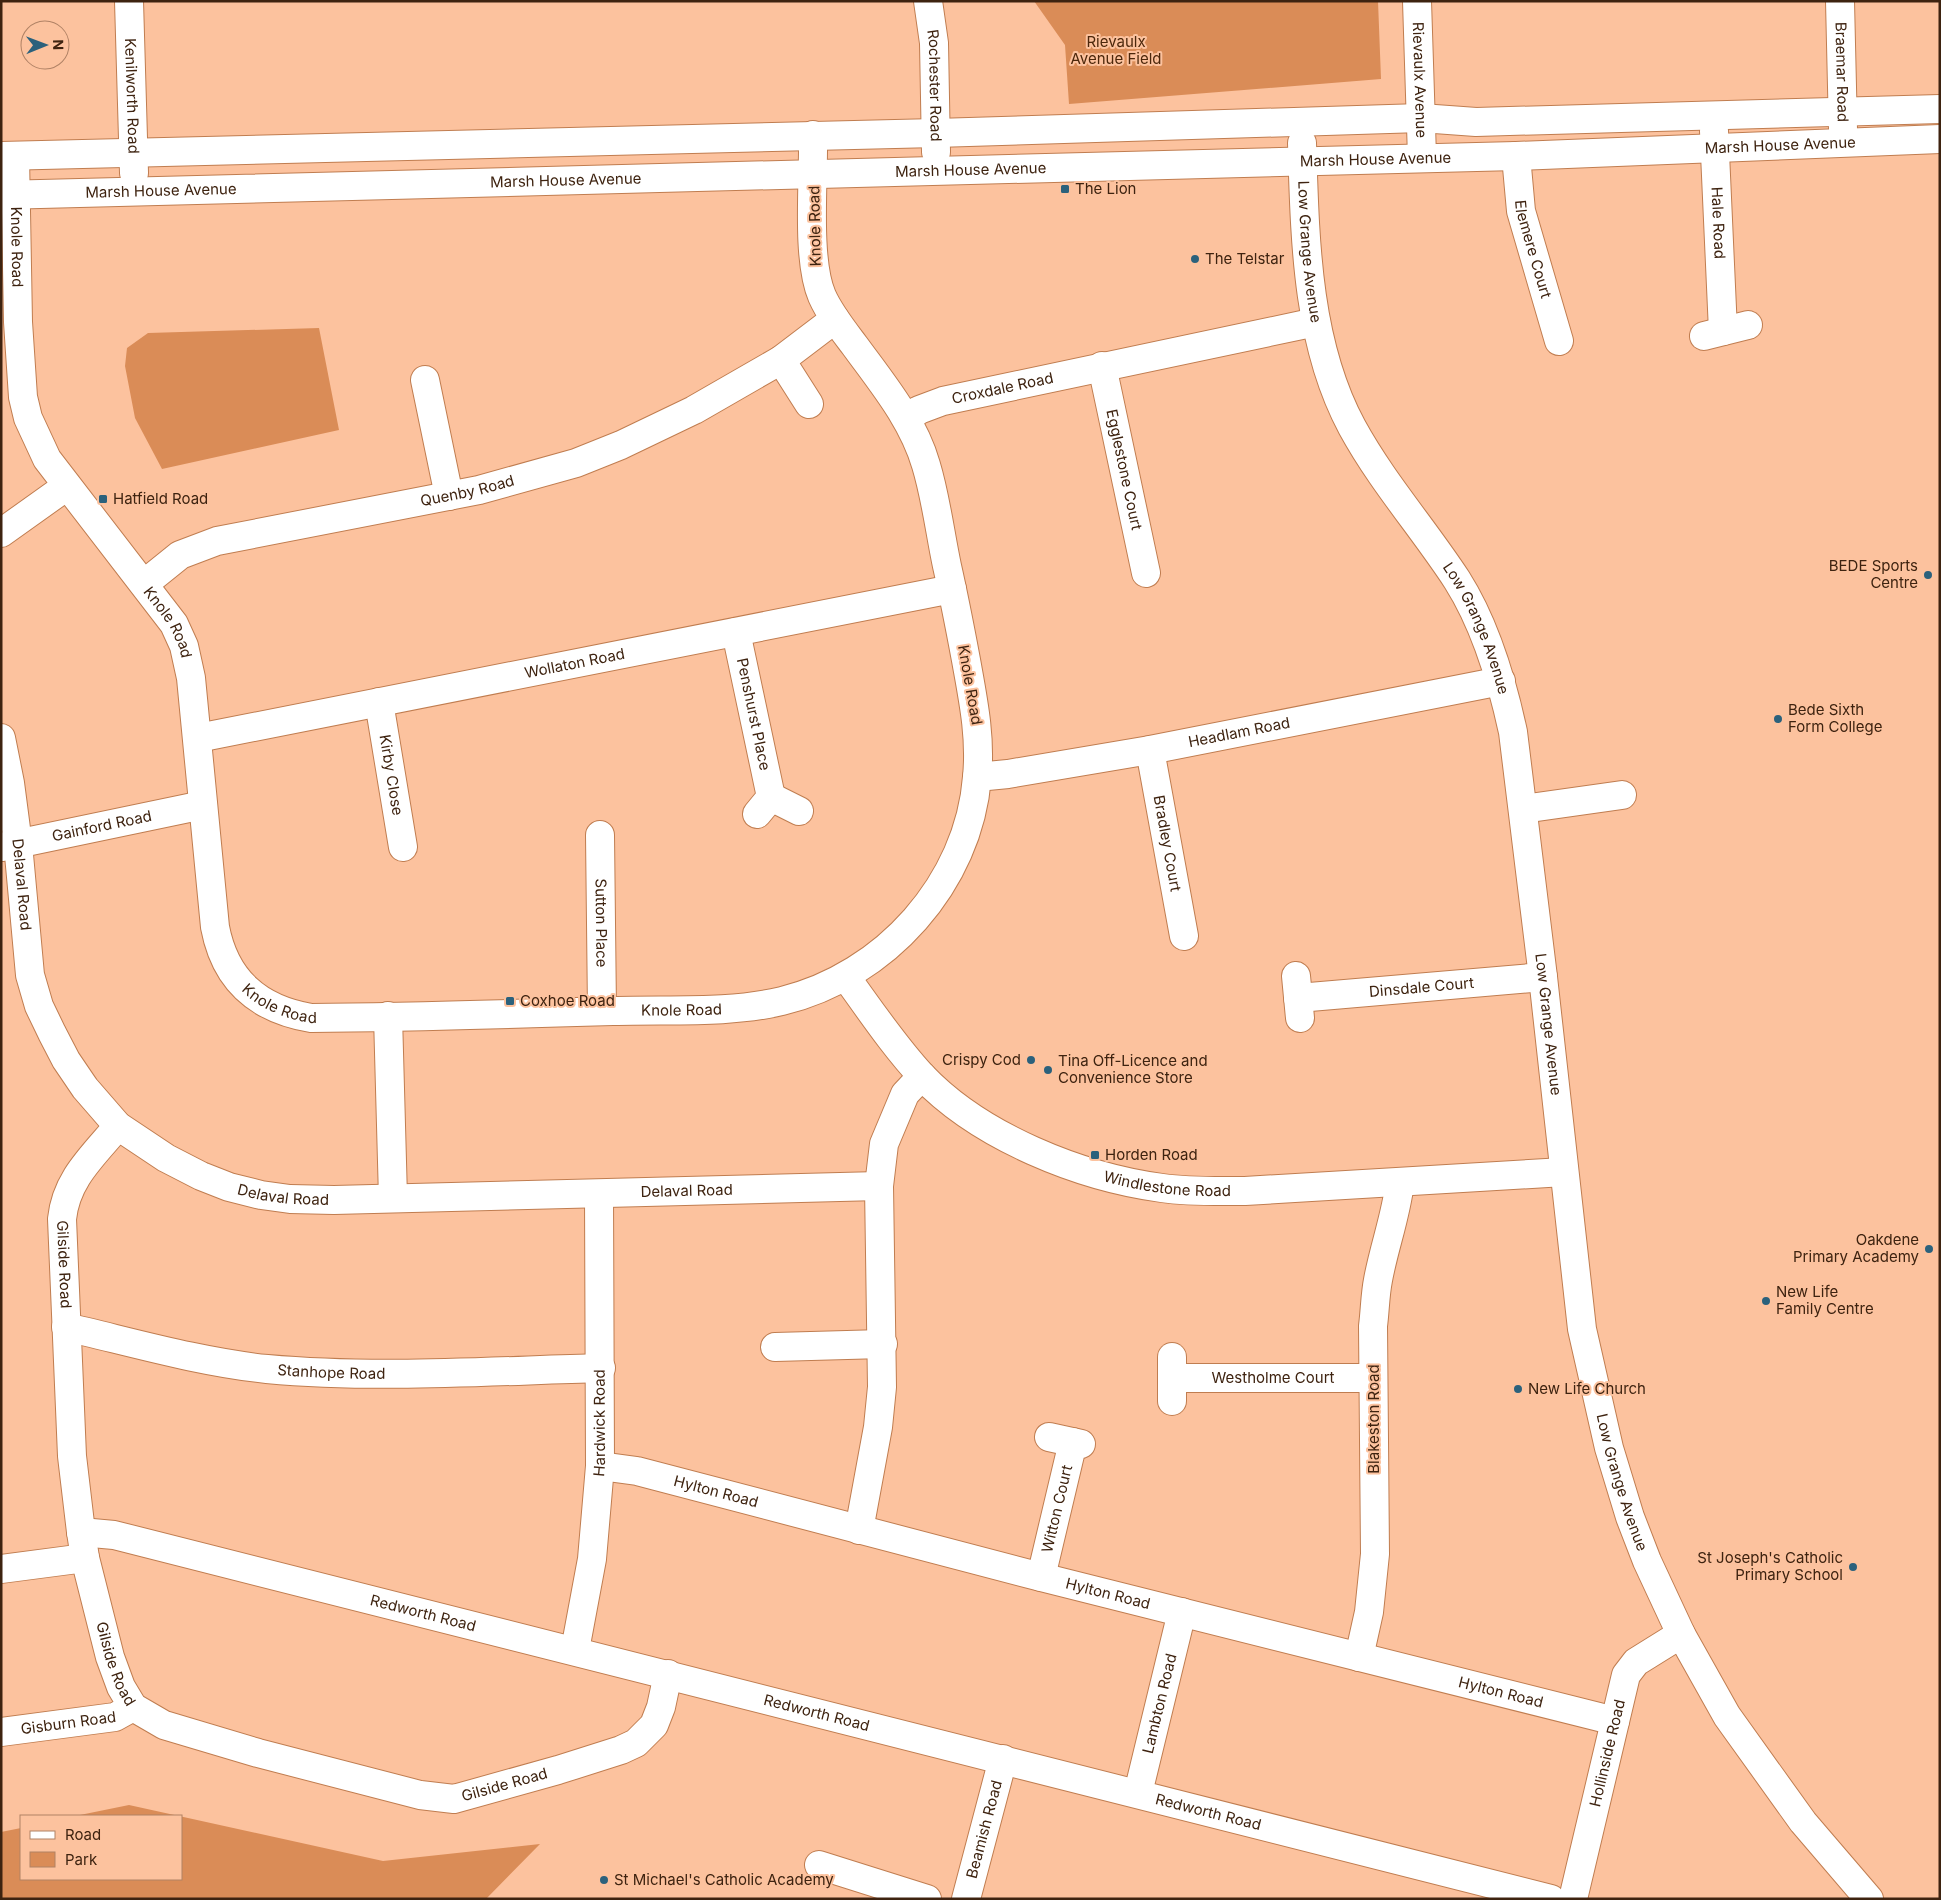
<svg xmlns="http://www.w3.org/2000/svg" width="1941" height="1900" font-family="Inter,sans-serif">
<rect width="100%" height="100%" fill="#fcc29e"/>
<path fill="#da8c57" d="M1034 1H1378L1381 79 1069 104 1065 45Z
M319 328 339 430 162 469 135 418 125 366 127 348 148 333Z
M129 1805 383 1861 540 1844 486 1899H1V1832L21 1828V1879H181V1816H75Z"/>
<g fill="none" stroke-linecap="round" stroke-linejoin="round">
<g stroke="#c07d50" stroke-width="30">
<g id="minor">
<path id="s1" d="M129 1 134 173"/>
<path id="s2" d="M928 1 934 43 936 152"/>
<path id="s3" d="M1417 1 1422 157"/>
<path id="s4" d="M1840 1 1843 130"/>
<path id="s5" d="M1714 131 1723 331"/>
<path id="s6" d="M1302 143C1305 237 1306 342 1352 427 1382 482 1423 528 1457 580 1485 624 1502 681 1513 732L1543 977 1582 1329 1609 1448 1630 1517 1647 1561 1681 1634 1727 1716 1803 1822 1869 1899"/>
<path d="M1 156 936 133 1421 118 1476 122 1940 109"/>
<path id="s7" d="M15 156 18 322 23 397 28 418 47 459 174 624 184 646 191 678 215 927C225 980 258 1009 311 1018 412 1017 513 1014 613 1011 669 1009 728 1014 782 1001 885 976 969 883 977 777 981 737 973 699 966 660 960 628 954 597 947 566 940 533 936 498 926 465 913 420 882 383 855 346 843 330 830 314 822 296 806 259 814 179 813 135"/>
<path id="s8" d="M1516 156 1521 211 1559 341"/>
<path id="s9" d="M1 195 1516 156 1940 139"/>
<path d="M1704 336 1748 325"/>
<path d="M781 360 809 404"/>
<path id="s10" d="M1102 366 1146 573"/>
<path d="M425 380 449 496"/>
<path id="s11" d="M907 418 919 410 943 401 1316 322"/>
<path d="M1 533 67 486"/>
<path id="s12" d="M144 584 180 555 217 541 479 490 576 463 621 445 694 410 781 360 835 319"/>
<path id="s13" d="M736 632 771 797 757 814"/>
<path id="s14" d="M379 702 403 847"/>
<path id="s15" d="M1 738 10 783 18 844 30 975 39 1006 52 1033 66 1060 85 1088 118 1126 166 1158 201 1176 229 1187 261 1195 290 1199 334 1200 879 1186"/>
<path id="s16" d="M198 738 952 589"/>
<path id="s17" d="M1150 750 1184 936"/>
<path id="s18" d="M977 777 1008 774 1150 750 1501 681"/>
<path d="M771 797 799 811"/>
<path d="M1523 809 1622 795"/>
<path id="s19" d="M600 835 602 1011"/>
<path id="s20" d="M2 847 203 805"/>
<path d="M1296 976 1300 1018"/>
<path id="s21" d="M846 977C870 1010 894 1046 922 1076 980 1137 1080 1177 1162 1188 1190 1192 1217 1191 1245 1191L1564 1172"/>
<path id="s22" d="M1298 998 1543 977"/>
<path d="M388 1016 393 1198"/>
<path id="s23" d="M118 1126C93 1156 66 1179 62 1219L72 1456 81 1532 85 1558 110 1657 121 1687 133 1707 164 1725 258 1753 420 1795 454 1799 558 1770 621 1750 636 1743 654 1725 661 1707 668 1674"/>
<path id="s24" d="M66 1327C131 1342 199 1362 267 1369 377 1379 490 1371 601 1368"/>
<path d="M775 1347 883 1344"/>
<path d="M1172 1357V1401"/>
<path id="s25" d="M1172 1378H1373"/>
<path d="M1049 1437 1081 1444"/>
<path id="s26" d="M600 1466 637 1471 1041 1577 1615 1721"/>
<path d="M859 1530 878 1427 882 1387 879 1186 884 1144 905 1094 922 1076"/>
<path id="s27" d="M81 1532 114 1535 1551 1899"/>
<path d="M1 1569 85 1558"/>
<path id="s28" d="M1041 1577 1073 1442"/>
<path id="s29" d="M575 1650 592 1559 600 1466 599 1194"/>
<path d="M1359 1657 1369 1612 1375 1554 1373 1326C1375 1311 1375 1295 1378 1280 1384 1247 1396 1216 1400 1182"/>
<path id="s30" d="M1 1732 115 1717 133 1707"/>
<path id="s31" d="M1138 1793 1182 1612"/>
<path d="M819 1865 927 1899"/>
<path id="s32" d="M966 1899 1003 1759"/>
<path id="s33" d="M1573 1899 1626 1675 1636 1662 1681 1634"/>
</g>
</g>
<use href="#minor" stroke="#fff" stroke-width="28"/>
</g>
<g fill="#2b617c" stroke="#fcc29e" stroke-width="2">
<rect x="1060" y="184" width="10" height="10" rx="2.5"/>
<circle cx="1195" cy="259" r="5"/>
<rect x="98" y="494" width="10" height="10" rx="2.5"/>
<circle cx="1928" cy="575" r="5"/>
<circle cx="1778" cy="719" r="5"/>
<rect x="505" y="996" width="10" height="10" rx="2.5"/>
<circle cx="1031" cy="1060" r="5"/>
<circle cx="1048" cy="1070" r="5"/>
<rect x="1090" y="1150" width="10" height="10" rx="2.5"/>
<circle cx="1929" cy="1249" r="5"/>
<circle cx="1766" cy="1301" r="5"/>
<circle cx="1518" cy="1389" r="5"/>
<circle cx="1853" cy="1567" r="5"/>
<circle cx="604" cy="1880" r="5"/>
</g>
<g text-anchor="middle" stroke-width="4" stroke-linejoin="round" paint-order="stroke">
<g font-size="15" fill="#4c270b" stroke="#fcc29e">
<text x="1116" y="47">Rievaulx<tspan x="1116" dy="17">Avenue Field</tspan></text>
</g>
<g font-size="15" fill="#3e2310" stroke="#fcc29e">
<text dy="5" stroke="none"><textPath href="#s4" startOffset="71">Braemar Road</textPath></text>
<text dy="5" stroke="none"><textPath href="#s3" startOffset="79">Rievaulx Avenue</textPath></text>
<text dy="5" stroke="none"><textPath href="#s2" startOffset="85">Rochester Road</textPath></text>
<text dy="5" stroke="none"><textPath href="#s1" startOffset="95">Kenilworth Road</textPath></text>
<text dy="5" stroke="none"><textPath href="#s9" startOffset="1780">Marsh House Avenue</textPath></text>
<text dy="5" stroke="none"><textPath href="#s9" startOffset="1375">Marsh House Avenue</textPath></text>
<text dy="5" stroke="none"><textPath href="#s9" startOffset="970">Marsh House Avenue</textPath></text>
<text dy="5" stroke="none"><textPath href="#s9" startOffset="565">Marsh House Avenue</textPath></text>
<text dy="5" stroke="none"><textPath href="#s9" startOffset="160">Marsh House Avenue</textPath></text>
<text dy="5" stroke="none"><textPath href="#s5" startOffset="92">Hale Road</textPath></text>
<text transform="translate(815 226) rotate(-91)" y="5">Knole Road</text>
<text dy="5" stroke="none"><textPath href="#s7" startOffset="91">Knole Road</textPath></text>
<text dy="5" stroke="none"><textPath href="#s8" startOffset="95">Elemere Court</textPath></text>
<text dy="5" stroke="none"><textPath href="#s6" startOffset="109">Low Grange Avenue</textPath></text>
<text dy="5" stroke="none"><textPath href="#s11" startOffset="101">Croxdale Road</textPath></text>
<text dy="5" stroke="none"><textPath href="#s10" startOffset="106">Egglestone Court</textPath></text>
<text dy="5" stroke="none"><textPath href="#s12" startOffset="341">Quenby Road</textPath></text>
<text dy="5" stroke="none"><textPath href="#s7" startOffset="512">Knole Road</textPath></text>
<text dy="5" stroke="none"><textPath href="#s6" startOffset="529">Low Grange Avenue</textPath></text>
<text dy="5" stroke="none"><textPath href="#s16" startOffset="384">Wollaton Road</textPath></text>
<text transform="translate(970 685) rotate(80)" y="5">Knole Road</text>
<text dy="5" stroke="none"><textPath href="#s13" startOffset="84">Penshurst Place</textPath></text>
<text dy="5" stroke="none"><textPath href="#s18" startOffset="266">Headlam Road</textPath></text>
<text dy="5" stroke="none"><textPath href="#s14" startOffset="74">Kirby Close</textPath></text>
<text dy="5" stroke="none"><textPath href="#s20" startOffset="102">Gainford Road</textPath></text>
<text dy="5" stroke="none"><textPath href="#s17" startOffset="95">Bradley Court</textPath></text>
<text dy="5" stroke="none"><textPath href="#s15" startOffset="148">Delaval Road</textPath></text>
<text dy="5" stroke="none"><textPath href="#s19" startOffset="88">Sutton Place</textPath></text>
<text dy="5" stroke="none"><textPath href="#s22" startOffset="124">Dinsdale Court</textPath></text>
<text dy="5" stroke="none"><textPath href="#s7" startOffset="931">Knole Road</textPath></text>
<text dy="5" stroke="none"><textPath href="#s7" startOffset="1336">Knole Road</textPath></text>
<text dy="5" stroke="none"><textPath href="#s6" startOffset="934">Low Grange Avenue</textPath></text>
<text dy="5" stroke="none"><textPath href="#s21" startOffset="399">Windlestone Road</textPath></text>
<text dy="5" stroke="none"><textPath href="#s15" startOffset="1002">Delaval Road</textPath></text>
<text dy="5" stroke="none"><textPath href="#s15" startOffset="598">Delaval Road</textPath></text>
<text dy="5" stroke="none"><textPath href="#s23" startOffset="156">Gilside Road</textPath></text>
<text dy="5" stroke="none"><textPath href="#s24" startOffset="270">Stanhope Road</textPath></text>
<text dy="5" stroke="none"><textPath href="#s25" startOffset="101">Westholme Court</textPath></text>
<text transform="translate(1374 1419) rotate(-90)" y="5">Blakeston Road</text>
<text dy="5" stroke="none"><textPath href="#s29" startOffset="229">Hardwick Road</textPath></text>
<text dy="5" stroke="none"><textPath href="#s6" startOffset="1399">Low Grange Avenue</textPath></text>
<text dy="5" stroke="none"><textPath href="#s26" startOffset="119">Hylton Road</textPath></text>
<text dy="5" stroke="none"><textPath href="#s28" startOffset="70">Witton Court</textPath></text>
<text dy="5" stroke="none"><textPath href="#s26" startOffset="524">Hylton Road</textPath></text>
<text dy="5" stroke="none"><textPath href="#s27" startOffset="352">Redworth Road</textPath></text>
<text dy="5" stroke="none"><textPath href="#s23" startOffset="561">Gilside Road</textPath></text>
<text dy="5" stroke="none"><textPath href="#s26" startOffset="929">Hylton Road</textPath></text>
<text dy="5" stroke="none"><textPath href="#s31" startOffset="92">Lambton Road</textPath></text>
<text dy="5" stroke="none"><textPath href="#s27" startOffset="758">Redworth Road</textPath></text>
<text dy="5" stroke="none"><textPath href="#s30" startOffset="68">Gisburn Road</textPath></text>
<text dy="5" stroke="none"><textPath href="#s33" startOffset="150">Hollinside Road</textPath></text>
<text dy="5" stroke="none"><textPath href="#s23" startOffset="996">Gilside Road</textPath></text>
<text dy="5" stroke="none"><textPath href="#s27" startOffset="1162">Redworth Road</textPath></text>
<text dy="5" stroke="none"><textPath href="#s32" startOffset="72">Beamish Road</textPath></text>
</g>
<g font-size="15" fill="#3e2310" stroke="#fcc29e" text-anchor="start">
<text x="1075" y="194">The Lion</text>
<text x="1205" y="264">The Telstar</text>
<text x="113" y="504">Hatfield Road</text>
<text x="1918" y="571" text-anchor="end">BEDE Sports<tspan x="1918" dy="17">Centre</tspan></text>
<text x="1788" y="715">Bede Sixth<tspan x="1788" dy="17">Form College</tspan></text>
<text x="520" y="1006">Coxhoe Road</text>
<text x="1021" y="1065" text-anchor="end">Crispy Cod</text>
<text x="1058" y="1066">Tina Off-Licence and<tspan x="1058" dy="17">Convenience Store</tspan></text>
<text x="1105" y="1160">Horden Road</text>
<text x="1919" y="1245" text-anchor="end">Oakdene<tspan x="1919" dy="17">Primary Academy</tspan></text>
<text x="1776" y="1297">New Life<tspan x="1776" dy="17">Family Centre</tspan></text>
<text x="1528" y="1394">New Life Church</text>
<text x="1843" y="1563" text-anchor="end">St Joseph's Catholic<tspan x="1843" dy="17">Primary School</tspan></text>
<text x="614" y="1885">St Michael's Catholic Academy</text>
</g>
</g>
<rect width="1941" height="1900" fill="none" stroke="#3e2310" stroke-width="5"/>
<rect x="20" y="1815" width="162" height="65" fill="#fcc29e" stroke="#b08265"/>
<rect x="30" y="1831" width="25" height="8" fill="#ffffff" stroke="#b08265"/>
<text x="65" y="1840" font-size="15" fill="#3e2310">Road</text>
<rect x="30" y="1852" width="25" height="15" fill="#da8c57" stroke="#b08265"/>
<text x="65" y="1865" font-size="15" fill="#3e2310">Park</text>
<g transform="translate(45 45) rotate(89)"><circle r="24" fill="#fcc29e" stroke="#b08265"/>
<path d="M0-4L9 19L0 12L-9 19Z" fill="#2b617c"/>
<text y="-8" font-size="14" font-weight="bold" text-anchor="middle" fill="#3e2310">N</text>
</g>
</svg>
